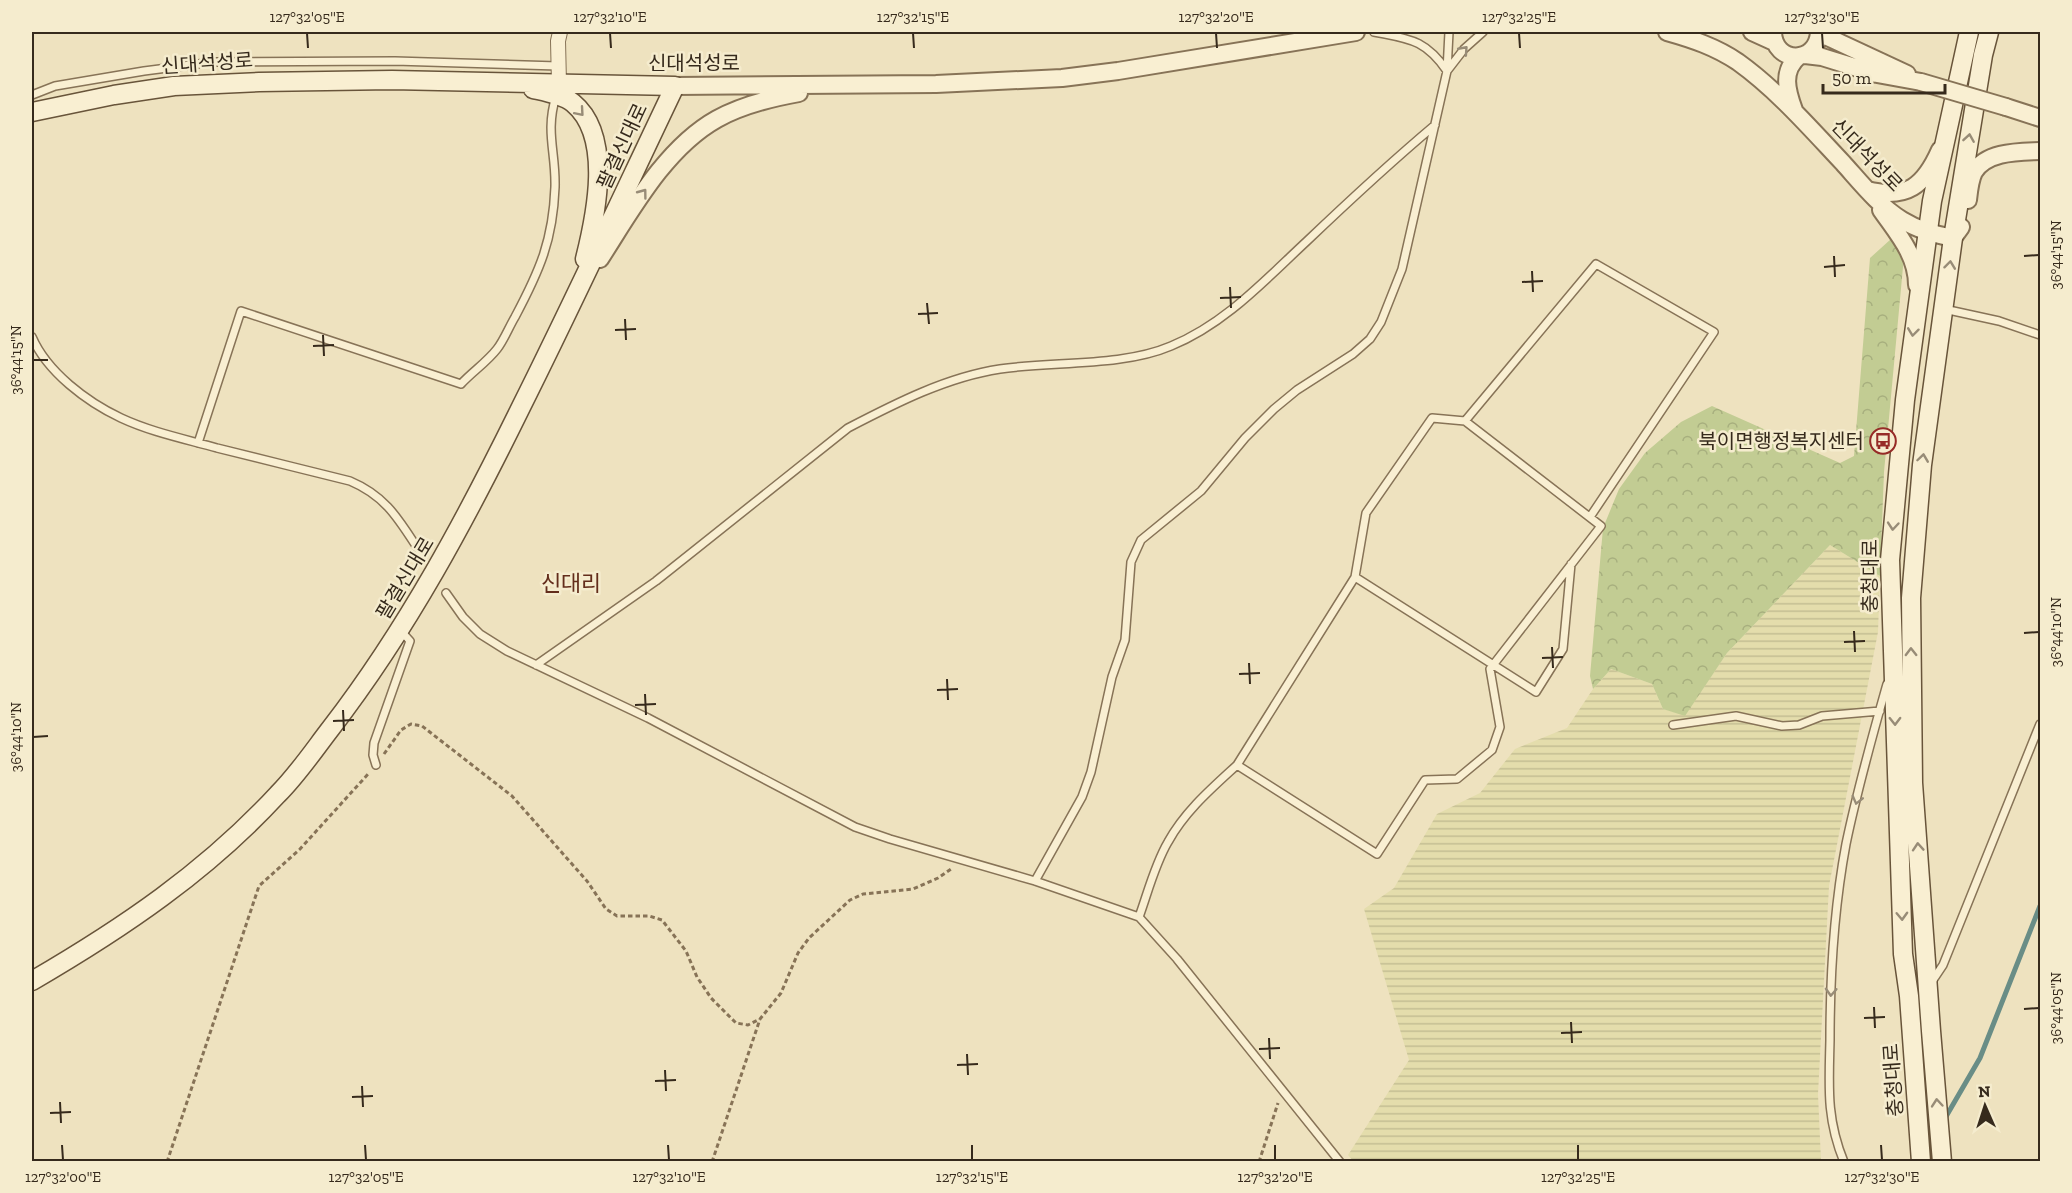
<svg xmlns="http://www.w3.org/2000/svg" width="2072" height="1193" font-family="'Zilla Slab','Noto Sans KR',serif">
<defs>
<pattern id="farmland-rules" width="6" height="5" patternUnits="userSpaceOnUse" patternTransform="scale(1.5)"><rect width="6" height="5" fill="#e4ddac"/><path d="M0 2.5h6" fill="none" stroke="#c4be93"/></pattern>
<pattern id="forest-crowns" width="20" height="18" patternUnits="userSpaceOnUse" patternTransform="scale(1.5)"><rect width="20" height="18" fill="#c2cc93"/><path d="M2 6a3 3 0 1 1 6 0M12 15a3 3 0 1 1 6 0" fill="none" stroke="#a7af7e"/></pattern>
</defs>
<rect width="100%" height="100%" fill="#eee2bf"/>
<path fill="url(#farmland-rules)" d="M1830 545 1880 576 1878 632 1829 886 1818 1094 1821 1161 1354 1162 1348 1155 1409 1060 1364 909 1394 888 1437 814 1480 793 1515 749 1567 728 1593 689 1611 669 1652 684 1663 709 1685 715 1727 653Z"/>
<path fill="url(#forest-crowns)" d="M1891 239 1904 256 1884 472 1880 576 1830 545 1727 653 1685 716 1663 709 1652 684 1611 669 1593 689 1590 676 1603 528 1619 489 1645 453 1681 422 1712 406 1840 463 1854 456 1870 258Z"/>
<g fill="none" stroke-linecap="round" stroke-linejoin="round">
<path stroke="#698d86" stroke-width="5" d="M1944 1120 1980 1058 2040 906"/>
<g stroke="#877357" stroke-width="10">
<path id="service" d="M1374 32C1409 39 1425 39 1447 71L1464 49 1483 32
M32 95 55 86 144 71 214 62 395 61 558 66
M1944 309 1999 321 2040 335
M32 337C47 372 87 402 121 418 151 432 185 439 217 448 261 459 306 470 350 481 388 497 400 522 422 555
M1465 421 1596 264 1714 332 1590 517
M198 443 241 311 461 384C472 372 487 362 497 349 504 340 509 327 515 317 540 270 553 240 555 187 556 152 545 132 556 96
M1355 577 1536 692 1563 649 1571 564
M446 593 463 617 480 634 507 651 648 718 855 827 890 839 1035 881 1139 917 1177 959 1340 1162
M536 665 656 581 848 428C896 403 947 377 1000 369 1053 361 1122 367 1171 346 1225 324 1265 280 1307 241 1349 201 1391 162 1435 125
M1673 725 1736 716 1782 726 1799 725 1822 716 1880 711
M376 765 373 755 374 743 410 641 401 631
M1035 881 1082 797 1091 772 1112 677 1125 640 1131 562 1141 540 1201 491 1245 438 1274 409 1297 390 1353 354 1370 339 1381 322 1402 269 1447 71 1449 32
M1139 917C1148 892 1155 864 1168 842 1185 811 1212 788 1237 765L1377 854 1425 780 1457 779 1492 750 1500 727 1490 669 1601 526 1465 421 1432 418 1366 513 1355 577 1237 765
M1931 983 1943 965 2040 724
M1844 1162C1826 1118 1829 1086 1830 1040 1830 975 1834 908 1846 844 1857 791 1872 737 1887 684"/>
</g>
<g stroke="#877357" stroke-width="16">
<path id="minor" d="M559 83 558 41 560 32"/>
</g>
<g stroke="#877357" stroke-width="20">
<path id="tertiary" d="M1667 32C1692 39 1716 47 1738 62 1777 90 1810 128 1843 163 1861 183 1879 206 1902 220 1918 230 1934 234 1953 238L1961 227
M1752 32 1774 42
M1773 32C1774 64 1817 65 1819 32
M1819 33 1907 74
M1805 55 1822 57 1877 74 1921 82
M675 86 936 84 1062 78 1118 71 1356 32
M2006 107 2040 118
M1794 110C1787 91 1781 71 1799 56
M1867 190C1907 200 1924 186 1940 150
M1968 200C1969 191 1970 180 1974 172 1987 151 2019 152 2040 151
M1881 210C1897 233 1917 255 1917 285
M600 259C631 211 665 148 717 119 742 105 771 98 799 93"/>
</g>
<g stroke="#68543a" stroke-width="21">
<path id="secondary" d="M533 89C546 92 563 95 573 103 613 136 596 215 585 259
M32 112 114 95 174 86 259 82 392 80 675 86C624 193 574 301 521 407 466 519 408 628 331 728 314 750 298 774 278 794 206 872 123 928 32 981
M1921 1162 1909 996 1903 954 1890 560 1905 400 1932 201 1969 32
M1942 1162 1931 1031 1913 783 1911 598 1922 465 1953 238 1983 55 1989 32"/>
</g>
<path stroke="#877357" stroke-width="3" stroke-dasharray="4.5 3" stroke-linecap="butt" d="M384 754 401 730 411 724 422 726 512 796 587 881 606 909 617 916H649L662 920 686 951 697 977 711 998 736 1023 748 1025 760 1019 781 993 798 953 809 938 850 900 863 894 913 889 938 878 951 869
M167 1162 259 886 300 849 369 773
M712 1162 760 1019
M1259 1162 1278 1103"/>
<use href="#service" stroke="#f9efd2" stroke-width="7"/>
<use href="#minor" stroke="#f9efd2" stroke-width="14"/>
<use href="#tertiary" stroke="#f9efd2" stroke-width="16"/>
<use href="#secondary" stroke="#f9efd2" stroke-width="18"/>
<g stroke="#877357" stroke-width="20" stroke-linecap="butt">
<path id="tertiary-bridge" d="M1921 82 2006 107"/>
</g>
<use href="#tertiary-bridge" stroke="#f9efd2" stroke-width="16"/>
</g>
<defs><path id="oneway-chevron" d="M-2-3.5L2.5 0L-2 3.5" fill="none" stroke-width="1.6" stroke-linecap="round" stroke-linejoin="round" transform="scale(1.5)"/></defs>
<g stroke="#988c77">
<use href="#oneway-chevron" transform="translate(1464 50) rotate(-48)"/>
<use href="#oneway-chevron" transform="translate(580 112) rotate(49)"/>
<use href="#oneway-chevron" transform="translate(1969 138) rotate(-81)"/>
<use href="#oneway-chevron" transform="translate(643 193) rotate(-53)"/>
<use href="#oneway-chevron" transform="translate(1950 265) rotate(-83)"/>
<use href="#oneway-chevron" transform="translate(1913 332) rotate(97)"/>
<use href="#oneway-chevron" transform="translate(1923 458) rotate(-82)"/>
<use href="#oneway-chevron" transform="translate(1893 526) rotate(95)"/>
<use href="#oneway-chevron" transform="translate(1911 652) rotate(-91)"/>
<use href="#oneway-chevron" transform="translate(1895 721) rotate(89)"/>
<use href="#oneway-chevron" transform="translate(1857 800) rotate(104)"/>
<use href="#oneway-chevron" transform="translate(1918 847) rotate(-94)"/>
<use href="#oneway-chevron" transform="translate(1902 916) rotate(88)"/>
<use href="#oneway-chevron" transform="translate(1831 992) rotate(93)"/>
<use href="#oneway-chevron" transform="translate(1937 1103) rotate(-95)"/>
</g>
<path fill="none" stroke="#362a1c" stroke-width="2" d="M307 33 308 48M610 33 611 48M913 33 914 48M1216 33 1217 48M1519 33 1520 48M1822 33 1823 48M1834 256 1835 277M2024 256 2039 255M1824 267 1845 265M1532 271 1533 292M1522 282 1543 281M1230 287 1231 308M1220 298 1241 297M927 303 929 324M918 314 938 313M625 319 626 340M615 330 636 329M323 335 324 356M313 346 334 345M33 360H48M1854 631 1855 652M2024 633 2039 632M1844 642 1865 641M1552 647 1553 668M1542 658 1563 657M1249 663 1250 684M1239 674 1260 673M947 679 948 700M937 690 958 689M645 694 646 715M635 705 656 704M343 710 344 731M333 721 354 720M33 737 48 736M1874 1007 1875 1028M2024 1009 2039 1008M1864 1018 1885 1017M1571 1022 1572 1043M1561 1033 1582 1032M1269 1038 1270 1059M1259 1049 1280 1048M967 1054 968 1075M957 1065 978 1064M665 1070 666 1091M655 1081 676 1080M362 1086 363 1107M352 1097 373 1096M60 1102 61 1123M50 1113 71 1112M62 1145 63 1160M365 1145 366 1160M668 1145 669 1160M972 1145V1160M1275 1145V1160M1578 1145V1160M1881 1145 1882 1160"/>
<defs>
<g id="bus-ring" transform="scale(1.35)"><circle r="9.5" fill="#f5ecce" stroke="#962b27" stroke-width="1.5"/><path d="M-5-6H5V4H4V6H2V4H-2V6H-4V4H-5ZM-3.5-4V0h7V-4ZM-3.5 1.2v1.5H-2V1.2ZM2 1.2v1.5H3.5V1.2Z" fill="#962b27"/></g>
</defs>
<g fill-rule="evenodd">
<use href="#bus-ring" x="1883" y="441"/>
</g>
<g text-anchor="middle" stroke-width="5" stroke-linejoin="round" paint-order="stroke">
<g font-size="20" fill="#362a1c" stroke="#f5ecce">
<text transform="translate(207 63) rotate(-4)" y="7">신대석성로</text>
<text x="694" y="70">신대석성로</text>
<text transform="translate(622 146) rotate(-65)" y="7">팔결신대로</text>
<text transform="translate(1867 155) rotate(46)" y="7">신대석성로</text>
<text transform="translate(1870 576) rotate(-90)" y="7">충청대로</text>
<text transform="translate(405 578) rotate(-59)" y="7">팔결신대로</text>
<text transform="translate(1893 1080) rotate(-94)" y="7">충청대로</text>
</g>
<g font-size="20" fill="#362a1c" stroke="#f5ecce" text-anchor="end">
<text x="1864" y="448">북이면행정복지센터</text>
</g>
<g font-size="22" fill="#632d1b" stroke="#f5ecce">
<text x="571" y="591">신대리</text>
</g>
</g>
<rect width="2072" height="1193" fill="none" stroke="#f5ecce" stroke-width="66"/>
<g transform="translate(1985 1106) rotate(357)" stroke="#f5ecce" stroke-width="4.5" paint-order="stroke">
<path d="M0-4.5L10 22L0 15L-10 22Z" fill="#362a1c"/>
<text y="-9" font-size="16" font-weight="bold" text-anchor="middle" fill="#362a1c">N</text>
</g>
<path d="M1823 84v9h122v-9" fill="none" stroke="#362a1c" stroke-width="3"/>
<text x="1832" y="84" font-size="18" fill="#362a1c" stroke="#f5ecce" stroke-width="4.5" paint-order="stroke">50 m</text>
<rect x="33" y="33" width="2006" height="1127" fill="none" stroke="#362a1c" stroke-width="2"/>
<g font-size="15" text-anchor="middle" fill="#362a1c">
<text x="307" y="22">127°32'05"E</text>
<text x="610" y="22">127°32'10"E</text>
<text x="913" y="22">127°32'15"E</text>
<text x="1216" y="22">127°32'20"E</text>
<text x="1519" y="22">127°32'25"E</text>
<text x="1822" y="22">127°32'30"E</text>
<text transform="translate(2056 255) rotate(-90)" y="5">36°44'15"N</text>
<text transform="translate(16 360) rotate(-90)" y="5">36°44'15"N</text>
<text transform="translate(2056 632) rotate(-90)" y="5">36°44'10"N</text>
<text transform="translate(16 737) rotate(-90)" y="5">36°44'10"N</text>
<text transform="translate(2056 1008) rotate(-90)" y="5">36°44'05"N</text>
<text x="63" y="1182">127°32'00"E</text>
<text x="366" y="1182">127°32'05"E</text>
<text x="669" y="1182">127°32'10"E</text>
<text x="972" y="1182">127°32'15"E</text>
<text x="1275" y="1182">127°32'20"E</text>
<text x="1578" y="1182">127°32'25"E</text>
<text x="1882" y="1182">127°32'30"E</text>
</g>
</svg>
